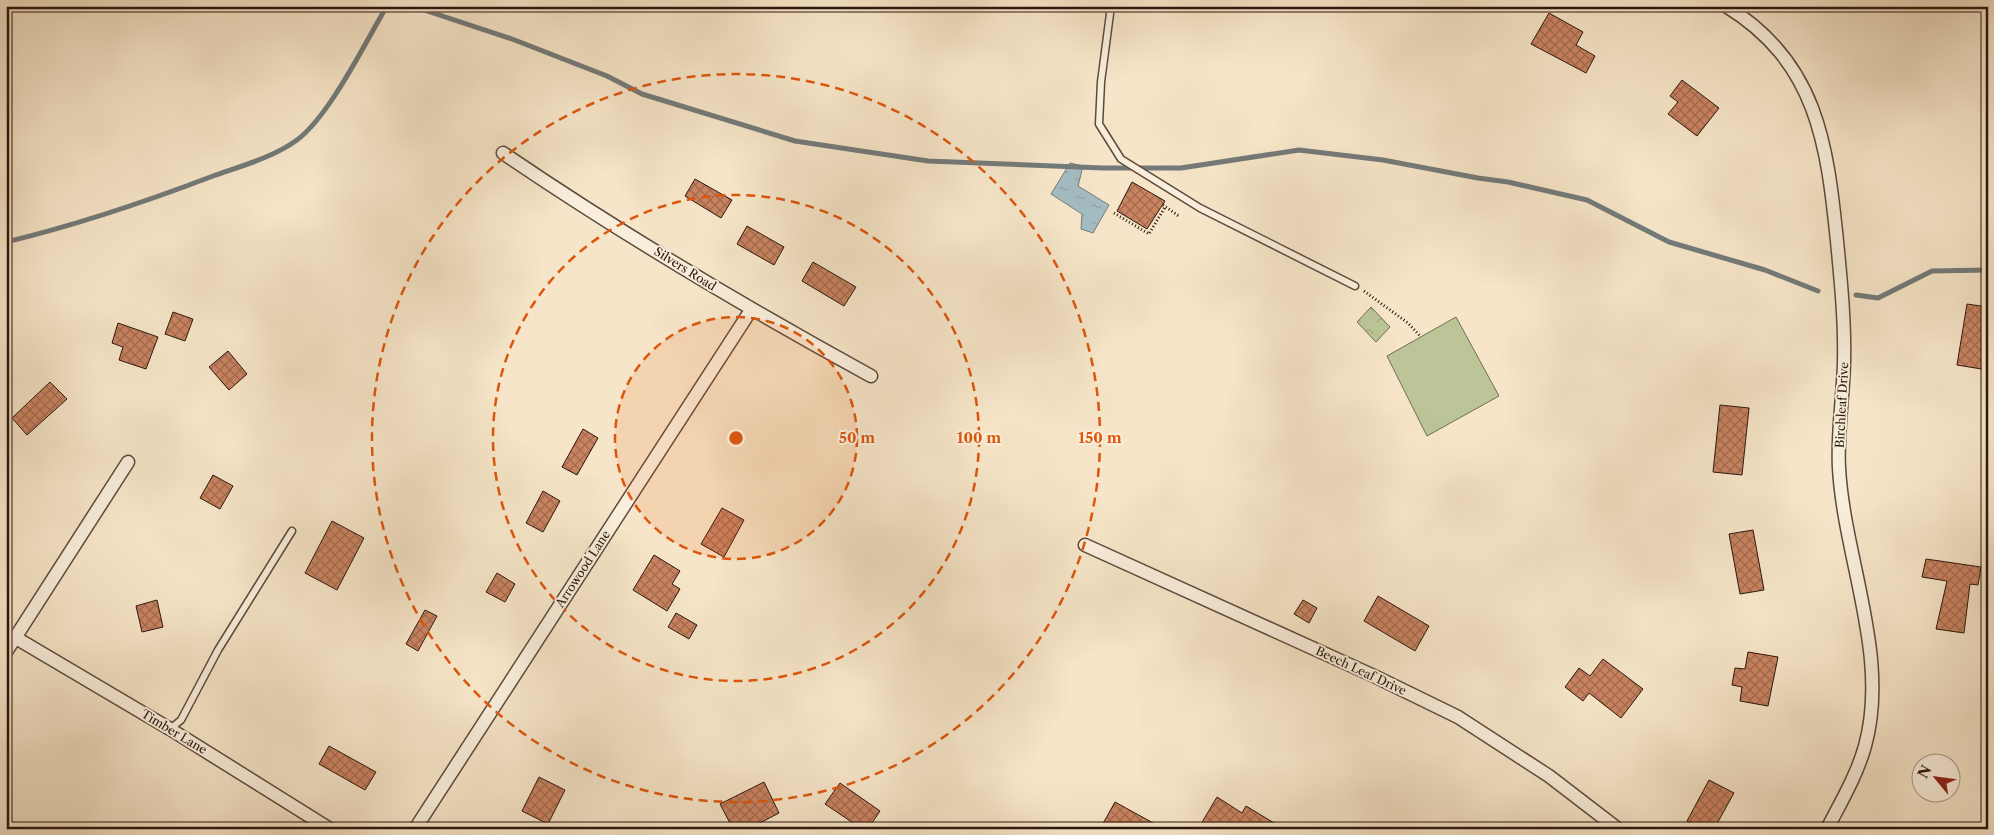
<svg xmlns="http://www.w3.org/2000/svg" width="1994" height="835" font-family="'Libre Caslon Text',serif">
<defs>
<pattern id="park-crowns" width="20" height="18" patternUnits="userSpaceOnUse" patternTransform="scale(1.25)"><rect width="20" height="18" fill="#bbc597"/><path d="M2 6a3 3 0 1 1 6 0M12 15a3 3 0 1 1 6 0" fill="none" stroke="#a1a881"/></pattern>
<pattern id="water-ripples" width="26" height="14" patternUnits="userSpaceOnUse" patternTransform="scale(1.25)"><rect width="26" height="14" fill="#a3bcc1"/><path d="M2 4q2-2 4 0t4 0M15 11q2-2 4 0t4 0" fill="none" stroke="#8ca1a5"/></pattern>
<pattern id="building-cross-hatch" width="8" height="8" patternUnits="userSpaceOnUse" patternTransform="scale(1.25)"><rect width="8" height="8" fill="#c98361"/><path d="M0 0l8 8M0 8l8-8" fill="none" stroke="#a36a4e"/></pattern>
</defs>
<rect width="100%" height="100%" fill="#f6e5c8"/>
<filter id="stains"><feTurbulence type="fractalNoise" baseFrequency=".004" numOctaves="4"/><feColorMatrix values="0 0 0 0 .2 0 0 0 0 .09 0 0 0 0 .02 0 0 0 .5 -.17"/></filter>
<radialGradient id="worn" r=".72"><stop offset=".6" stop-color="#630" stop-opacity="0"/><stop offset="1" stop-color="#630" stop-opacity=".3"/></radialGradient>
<path fill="#bbc597" stroke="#726e52" d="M1456 317 1499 396 1427 436 1387 356Z"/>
<path fill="url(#park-crowns)" stroke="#726e52" d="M1371 307 1390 327 1376 342 1357 322Z"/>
<path fill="url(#water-ripples)" stroke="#737a79" d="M1070 163 1083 166 1078 186 1109 205 1093 233 1081 229 1082 214 1051 194Z"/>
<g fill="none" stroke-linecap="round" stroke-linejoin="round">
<path stroke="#737a79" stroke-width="5" d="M412 6 512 39 607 76 642 94 795 141 928 161 1103 168H1181L1299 150 1383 160 1478 178 1508 182 1587 200 1669 242 1765 270 1818 291
M6 242C77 225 145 202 213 176 241 166 272 158 297 140 329 116 363 47 384 11L391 6
M1856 295 1878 298 1932 271 1988 270"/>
</g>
<path fill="url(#building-cross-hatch)" stroke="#2a170e" d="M1549 13 1583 32 1576 45 1595 56 1586 73 1531 44Z
M1682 80 1719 108 1697 136 1668 114 1678 102 1670 96Z
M695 179 732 200 721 218 685 196Z
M1132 182 1165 201 1147 229 1117 211Z
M747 226 784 247 774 265 737 244Z
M813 262 856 287 844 306 802 281Z
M1967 304 1988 307V370L1957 365Z
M173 312 193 319 185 341 165 334Z
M118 323 158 337 146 369 119 360 123 347 112 343Z
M228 351 247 374 229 390 209 367Z
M50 382 67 399 27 435 12 418Z
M1720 405 1749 408 1742 475 1713 472Z
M583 429 598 438 577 475 562 467Z
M213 475 233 486 220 509 200 498Z
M543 491 560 501 543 532 526 523Z
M722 508 744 520 724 557 701 544Z
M332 521 364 538 337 590 305 573Z
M1753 530 1764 590 1740 594 1729 534Z
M654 555 680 571 672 584 680 589 667 611 633 590Z
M1926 559 1981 567 1978 585 1970 584 1964 633 1936 629 1947 581 1922 577Z
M497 573 515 584 505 602 486 592Z
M1378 596 1429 626 1415 651 1364 621Z
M157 600 163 627 142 632 136 606Z
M1303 600 1317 608 1309 623 1294 614Z
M425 610 437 616 418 651 406 644Z
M676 613 697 625 689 639 668 627Z
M1748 652 1778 657 1768 706 1740 701 1742 687 1732 685 1735 668 1745 669Z
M1603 659 1643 689 1621 718 1589 693 1583 701 1565 687 1579 668 1590 676Z
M329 746 376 772 365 790 319 764Z
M539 777 565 790 548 824 522 811Z
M1709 780 1734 793 1714 829H1702L1687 821Z
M764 782 779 813 748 829H733L720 804Z
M840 783 880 811 868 829H862L825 804Z
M1217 797 1242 813 1246 806 1284 829H1198Z
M1115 802 1164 829H1100Z"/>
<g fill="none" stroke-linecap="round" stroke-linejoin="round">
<g stroke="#5d4a3c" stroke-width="9">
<path id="service" d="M1111 6 1101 82 1099 124 1121 159 1200 208 1355 286
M170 729 181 720 218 650 292 531"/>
</g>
<g stroke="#5d4a3c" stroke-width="15">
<path id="minor" d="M1726 6C1817 62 1827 143 1837 241 1841 282 1845 322 1844 363 1843 398 1837 434 1839 468 1844 558 1890 657 1865 746 1857 775 1841 802 1827 829
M503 153C622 234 745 307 871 376
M1085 545 1374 676 1458 717 1549 776 1618 829
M16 638 170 729 330 829
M6 652 128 462
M415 829 751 310"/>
</g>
<path stroke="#2a170e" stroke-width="3" stroke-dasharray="1 2.5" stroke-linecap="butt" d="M1163 205 1180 217
M1114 213 1149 234 1165 207
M1364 291 1408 323 1421 337"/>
<use href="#service" stroke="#f9eedb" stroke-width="6"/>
<use href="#minor" stroke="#f9eedb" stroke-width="12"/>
</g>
<circle cx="736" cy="438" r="121" fill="#de560c" fill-opacity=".12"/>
<g fill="none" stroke="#de560c" stroke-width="2.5" stroke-dasharray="9 6">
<circle cx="736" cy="438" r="121"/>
<circle cx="736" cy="438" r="243"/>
<circle cx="736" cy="438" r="364"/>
</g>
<g text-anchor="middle" stroke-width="4" stroke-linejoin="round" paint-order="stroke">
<g font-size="12" fill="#2a170e" stroke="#f9eedb">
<text transform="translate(685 269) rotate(32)" y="4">Silvers Road</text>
<text transform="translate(1842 405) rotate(-87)" y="4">Birchleaf Drive</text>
<text transform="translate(583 569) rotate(-57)" y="4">Arrowood Lane</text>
<text transform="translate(1361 671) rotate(25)" y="4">Beech Leaf Drive</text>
<text transform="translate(174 732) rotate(31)" y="4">Timber Lane</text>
</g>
</g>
<circle cx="736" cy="438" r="8" fill="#de560c" stroke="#f9eedb" stroke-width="2.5"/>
<g font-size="15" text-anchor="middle" font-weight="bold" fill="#de560c" stroke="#f9eedb" stroke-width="4" stroke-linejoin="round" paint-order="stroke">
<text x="857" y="443">50 m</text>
<text x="979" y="443">100 m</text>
<text x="1100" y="443">150 m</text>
</g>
<rect width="1994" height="835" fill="none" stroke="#f6e5c8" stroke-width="25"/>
<rect x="8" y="8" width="1979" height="820" fill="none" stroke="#2a170e" stroke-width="2.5"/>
<rect x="12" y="12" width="1969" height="810" fill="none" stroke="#2a170e"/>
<g transform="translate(1936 778) rotate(299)"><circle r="24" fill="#f9eedb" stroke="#a69889"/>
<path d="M0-4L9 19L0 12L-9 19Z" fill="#8f2418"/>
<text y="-8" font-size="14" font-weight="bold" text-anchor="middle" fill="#2a170e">N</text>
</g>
<rect width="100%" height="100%" filter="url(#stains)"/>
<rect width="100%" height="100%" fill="url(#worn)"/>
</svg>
